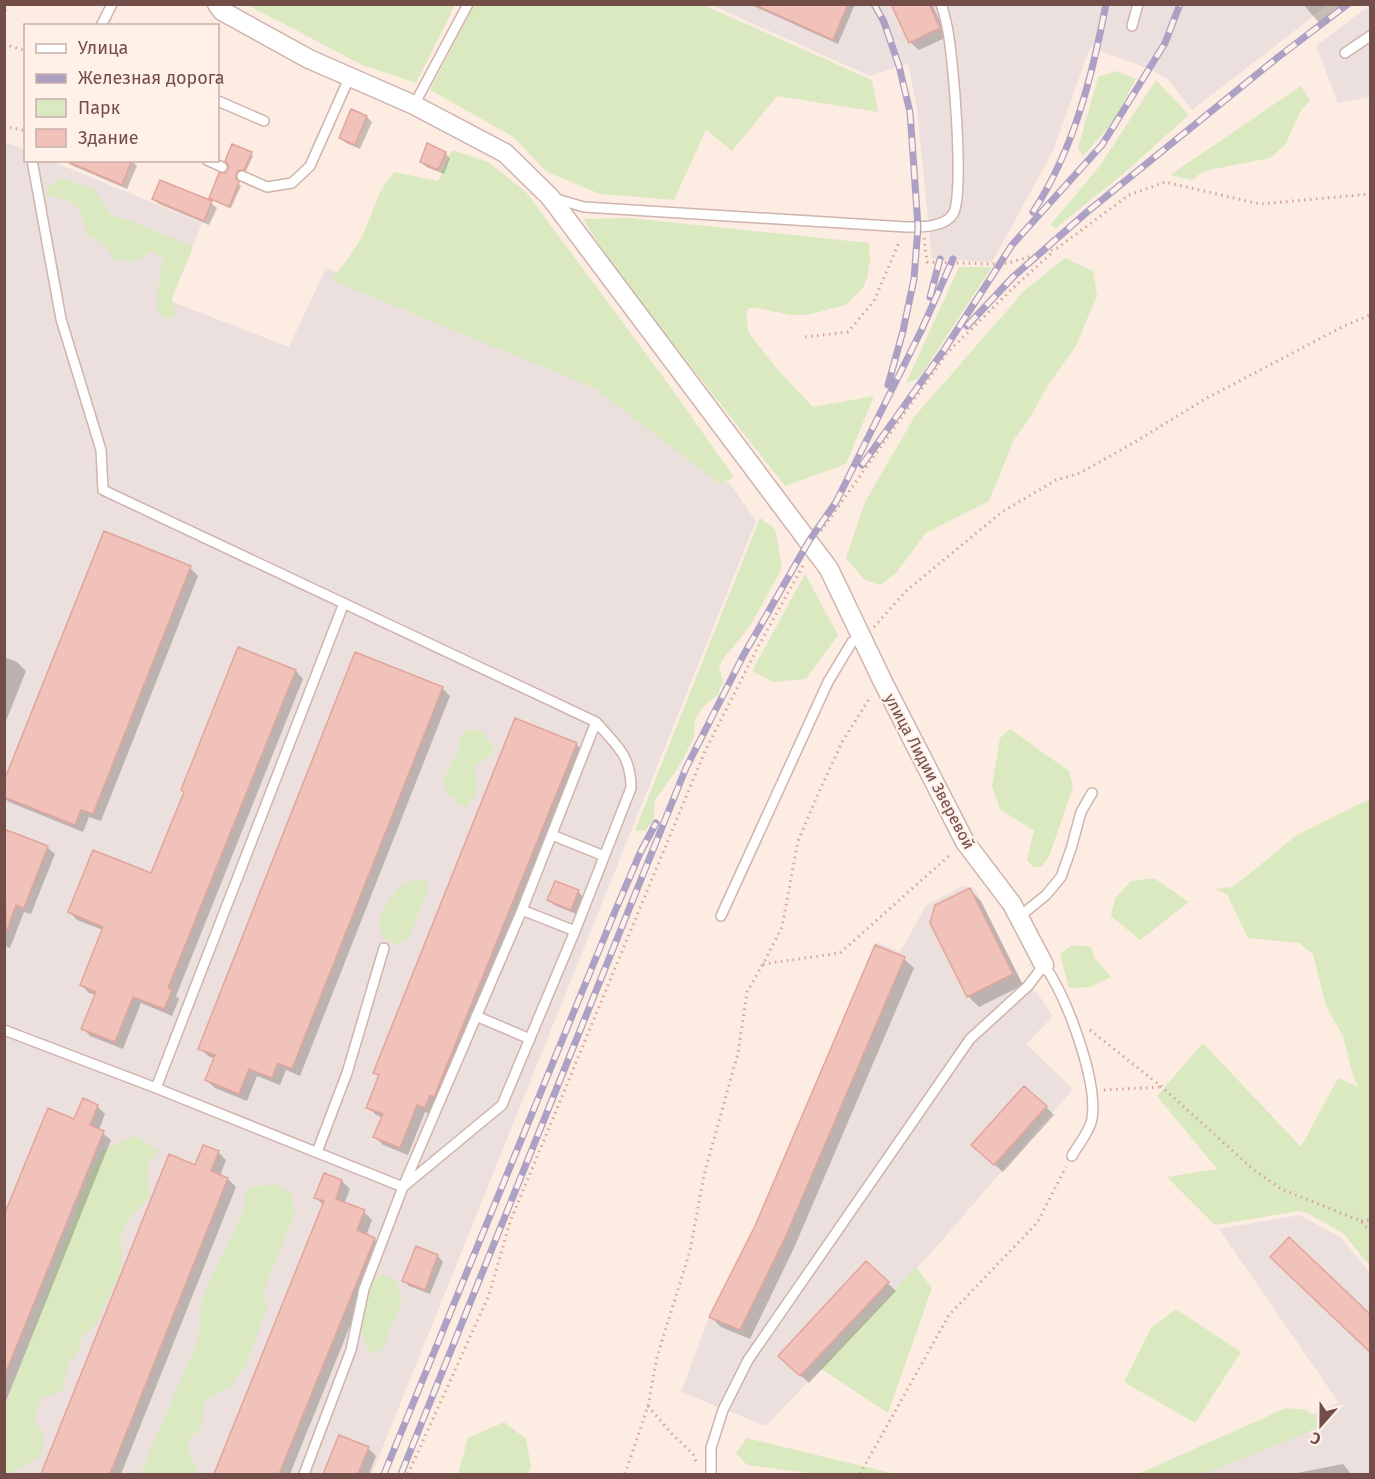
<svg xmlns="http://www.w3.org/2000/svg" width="1375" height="1479" font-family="'Fira Sans',sans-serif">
<rect width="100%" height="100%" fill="#fcece2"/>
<path fill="#ebe0dd" d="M711 5H1328L1192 110 1168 79 1149 69 1090 47 1053 151 992 262 932 259 917 107 908 64 870 76Z
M1370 5V97L1338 103 1316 46Z
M4 142 25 150 26 160 51 161 202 223 170 301 289 347 326 268 600 384 730 484 756 521 372 1474H5Z
M962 886 974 888 1021 981 1038 994 1053 1016 1026 1044 1073 1089 932 1252 766 1426 681 1392 709 1317 755 1226 876 942 900 952 926 906Z
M1300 1215 1340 1237 1370 1273V1474H1163L1339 1403 1219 1229Z"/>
<path fill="#dbe9c1" d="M701 4 872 80 878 112 777 96 732 151 706 130 674 200 600 194 547 172 512 136 430 90 474 5Z
M248 5H455L416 83 362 65Z
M1117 71 1136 79 1114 121 1083 156 1078 148 1098 77Z
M1156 80 1189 115 1124 173 1056 228 1050 225 1099 167Z
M1301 86 1310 100 1300 112 1285 145 1270 158 1204 171 1192 180 1170 175Z
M452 150 488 162 526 192 666 381 734 477 720 484 594 388 331 280C345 263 359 246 367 225 377 202 377 192 394 172L438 181Z
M62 178 93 188 112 216 135 222 193 247 172 298 176 315 169 319 157 313 159 278 163 259 152 251 137 261 115 260 101 242 88 236C80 207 78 200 46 196L47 188Z
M630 218 869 243 870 260 867 278 864 286 846 305 807 315H790L757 308H749L746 312 748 332 778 370 813 407 874 396 846 464 785 486 618 274 583 219Z
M1065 258 1093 271 1097 295 1076 346 1048 385 1031 416 1014 440 989 501 926 533 896 573 880 585 865 580 846 558 865 502 915 416 1024 291Z
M959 267H992L919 378 906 383Z
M760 518 775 529 782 568 750 626 724 658 719 667 723 681 718 695 703 707 695 720 694 737 680 765 655 800 654 819 645 831 635 830Z
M805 574 838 635 806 679 773 682 752 671Z
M469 729 482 731 494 747 492 754 475 766 477 793 465 808 448 794 443 780 458 751 459 737Z
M1010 729 1069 771 1073 787 1050 854 1042 867H1033L1027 860 1034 831 1000 809 992 786 1000 738Z
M1370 799V1266L1343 1233 1307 1213 1299 1211 1215 1225 1167 1177 1217 1169 1157 1096 1203 1043 1301 1147 1338 1078 1358 1087 1352 1072 1343 1036 1326 1006 1313 954 1299 943 1248 938 1227 894 1215 889 1233 887 1297 835Z
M1154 878 1189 902 1140 940 1111 916 1115 898 1131 881Z
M419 880 426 881 428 889 409 938 398 945C361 931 387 901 405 882Z
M1072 945 1091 947 1094 957 1111 977 1090 987 1069 988 1060 954Z
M135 1136 159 1150 147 1165 150 1197 131 1216 121 1234 122 1267 97 1323 81 1337 80 1348 68 1365 62 1391C38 1399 37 1399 35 1423L45 1438 40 1457 11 1473H5V1407L92 1169 103 1150Z
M277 1184 292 1195 295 1213 263 1292 267 1308 246 1365 230 1387 205 1401 201 1429 187 1441 192 1459 200 1474H140L198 1340 202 1298 246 1205 244 1195 249 1187Z
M916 1267 932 1288 888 1413 820 1368Z
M385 1275 397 1282 402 1301 382 1350 370 1354 356 1321V1313L372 1281 378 1276Z
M1176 1309 1241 1352 1195 1423 1124 1382 1151 1328Z
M1286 1408 1307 1410 1323 1426 1204 1474H1138Z
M504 1422 526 1439 531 1467 528 1474H458L468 1438Z
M747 1438 895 1474H814L747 1465 736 1453Z"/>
<path fill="#0003" d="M749 4H855L838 44Z
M893 4H932L947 37 919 50 910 42Z
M1303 4H1351L1320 24Z
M367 117 372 122 360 149 346 143 341 138Z
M445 153 450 158 444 174 426 167 421 161Z
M251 154 253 156 246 171 241 172 237 176 238 183 241 186 231 208 213 200 211 198 226 174Z
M66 160H131L137 166 127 189 71 165Z
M161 182 211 203 217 208 209 225 159 204 153 199Z
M190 568 198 576 101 821 89 817 83 832 9 802 4 798V785Z
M238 649 296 671 303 679 176 996 179 999 172 1016 141 1003 123 1049 90 1036 83 1028 96 995 89 993 81 985 103 930 77 920 69 912 152 875Z
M4 657 17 662 26 671 6 721H4Z
M442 688 450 696 300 1076 286 1070 280 1085 257 1076 247 1101 215 1088 206 1080 215 1059 208 1056 200 1048Z
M576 744 584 752 433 1115 425 1112 408 1155 383 1145 375 1137 383 1118 376 1115 368 1107 380 1077 375 1072Z
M4 830 47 847 55 854 31 914 24 912 10 948 4 946Z
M970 890 981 901 1023 985 979 1007 968 996Z
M578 891 583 897 576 914 554 905 549 900Z
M904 959 914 968 794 1248 750 1339 721 1327 711 1317 757 1226Z
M97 1106 105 1114 99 1130 111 1140 4 1406V1219L75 1121Z
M1046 1107 1054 1115 1003 1172 981 1153Z
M218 1152 226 1160 220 1176 228 1179 236 1187 121 1474H43L170 1156 196 1167Z
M342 1181 350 1189 344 1204 364 1212 372 1220 366 1236 374 1239 382 1247 290 1474H215L324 1206 316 1198Z
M417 1248 438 1256 443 1262 430 1294 409 1286 404 1281Z
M866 1263 896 1291 809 1383 780 1356Z
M340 1437 368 1448 376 1456 369 1474H324Z
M1343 1464 1351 1474H1292Z"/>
<path fill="#f1c2ba" stroke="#e3a49b" stroke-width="1.5" d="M753 4H848L833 40Z
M891 4H929L940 28 909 43Z
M351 109 367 116 355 145 339 138Z
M427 143 446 152 438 170 420 162Z
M232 144 252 152 244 170H239L236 174V179L239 182 229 207 209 198 219 173H225L228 169V164L225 161Z
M64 160H132L122 185Z
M160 180 212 201 204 221 152 199Z
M104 531 191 566 93 814 81 810 75 825 4 797V781Z
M238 647 296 670 168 988 172 990 164 1009 133 997 115 1042 81 1029 96 992 80 985 103 927 68 912 93 850 151 873 184 792 181 790Z
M355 652 443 687 292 1069 278 1063 272 1078 249 1069 239 1094 205 1080 215 1055 198 1049Z
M515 718 577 743 434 1097 430 1095 425 1108 417 1105 400 1148 373 1137 383 1114 366 1108 379 1075 373 1073Z
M4 829 48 846 24 908 16 905 6 933Z
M555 881 579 890 571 910 547 900Z
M970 888 1013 974 967 997 930 923 935 905Z
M875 945 905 957 785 1238 740 1330 709 1317 755 1226Z
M1024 1086 1047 1106 994 1165 971 1145Z
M83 1098 98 1105 90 1125 104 1131 4 1377V1215L48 1108 74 1119Z
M203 1145 219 1151 211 1171 228 1178 110 1474H41L169 1154 195 1165Z
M324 1173 342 1180 336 1199 365 1210 357 1230 375 1238 279 1474H214L324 1201 314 1198Z
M1289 1237 1371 1315V1353L1270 1257Z
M416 1246 438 1255 425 1290 402 1281Z
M866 1261 889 1282 800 1376 778 1356Z
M339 1435 369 1447 358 1474H323Z"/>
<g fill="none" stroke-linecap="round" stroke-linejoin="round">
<g stroke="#cfb3ac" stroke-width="12">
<path id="service" d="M101 26 112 4
M1132 26 1138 4
M1345 53 1370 36
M218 101 264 121
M414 105 468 4
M32 160 61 319 101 450 103 490 596 722 522 910 403 1187 364 1289 351 1350 304 1474
M207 160 222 167
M242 176 267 187 292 183 310 166 350 76
M553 198 584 207 906 227C920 227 944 228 953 214 965 196 953 47 946 22 945 16 943 10 941 4
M552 835 604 856
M522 910 575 931
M721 916 828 682 852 642 861 637
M1019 917 1046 895 1061 877 1071 849 1081 812 1092 793
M476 1016 530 1039
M4 1030 156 1088 403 1187 502 1105 575 931 631 788C631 755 616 745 596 722
M156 1088 344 603
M317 1152 347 1073 384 948
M711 1474V1448L723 1410 748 1360 970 1039 1028 986 1044 965C1067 997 1098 1081 1092 1119 1090 1131 1078 1145 1072 1156"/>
</g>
<g stroke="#cfb3ac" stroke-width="21">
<path id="minor" d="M217 4 222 11 309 59 414 105 505 153 550 197 829 569 882 680 965 842 1012 904 1044 965"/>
</g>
<path stroke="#d5a59d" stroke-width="3" stroke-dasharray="1.5 4.5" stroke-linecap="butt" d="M4 23 6 4
M4 44 26 51
M4 126 26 131
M924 238 927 262 992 264 1008 263 1056 249 1129 195 1165 182 1260 204 1370 194
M805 337 848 332 874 301 900 240
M821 531 947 353 1015 286 1054 251
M874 627 906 591 1002 512 1056 480 1080 473 1135 442 1205 399 1344 326 1370 315
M763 964 840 953 951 854
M1090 1030 1162 1087 1254 1170 1281 1189 1361 1221 1370 1232
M1104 1090 1160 1087
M1361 1221 1370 1220
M648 1406 671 1433 693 1454 697 1464
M408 1474 489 1295 510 1222 705 751 758 647 804 564
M625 1474 648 1406 657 1357 690 1251 704 1175 738 1053 747 992 763 964 782 927 798 841 819 792 842 742 871 696
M860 1474 949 1315 1037 1223 1066 1167"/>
<use href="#service" stroke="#fff" stroke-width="9"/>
<use href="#minor" stroke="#fff" stroke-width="18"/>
<g stroke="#aca1c5" stroke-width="7">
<path id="rail" d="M874 4 884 22 899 66 910 112 918 227 914 279 903 331 888 385
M1033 212C1074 149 1092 77 1106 4
M930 297 940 259
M967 326 1013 277 1087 212 1277 58 1348 4
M862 465 944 350 1012 245 1102 145 1165 43 1180 4
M384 1474 616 909 641 851 656 823
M401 1474 686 768 743 656 809 541 836 502 921 331 953 259"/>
</g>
<use href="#rail" stroke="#fff0e8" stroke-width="4.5" stroke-dasharray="14" stroke-linecap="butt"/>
</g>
<g text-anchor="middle" stroke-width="4.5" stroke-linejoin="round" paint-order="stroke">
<g font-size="16" fill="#734e49" stroke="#fff0e8">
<text transform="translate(930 771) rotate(62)" y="6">улица Лидии Зверевой</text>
</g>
</g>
<rect width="1375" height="1479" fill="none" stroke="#734e49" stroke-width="12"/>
<rect x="24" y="24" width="195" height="138" fill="#fff0e8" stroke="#c7afa8" stroke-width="1.5"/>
<rect x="36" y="44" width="30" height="9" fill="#ffffff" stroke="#c7afa8" stroke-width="1.5"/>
<text x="78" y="54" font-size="18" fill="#734e49">Улица</text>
<rect x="36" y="74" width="30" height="9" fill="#aca1c5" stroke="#c7afa8" stroke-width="1.5"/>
<text x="78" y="84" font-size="18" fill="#734e49">Железная дорога</text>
<rect x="36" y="99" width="30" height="18" fill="#dbe9c1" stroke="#c7afa8" stroke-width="1.5"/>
<text x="78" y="114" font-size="18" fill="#734e49">Парк</text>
<rect x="36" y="129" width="30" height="18" fill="#f1c2ba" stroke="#c7afa8" stroke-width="1.5"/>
<text x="78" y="144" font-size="18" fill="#734e49">Здание</text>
<g transform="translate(1321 1425) rotate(201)" stroke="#fff0e8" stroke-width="4.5" paint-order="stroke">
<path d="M0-4.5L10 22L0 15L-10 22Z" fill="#734e49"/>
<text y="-9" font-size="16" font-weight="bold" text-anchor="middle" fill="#734e49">С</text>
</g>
</svg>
